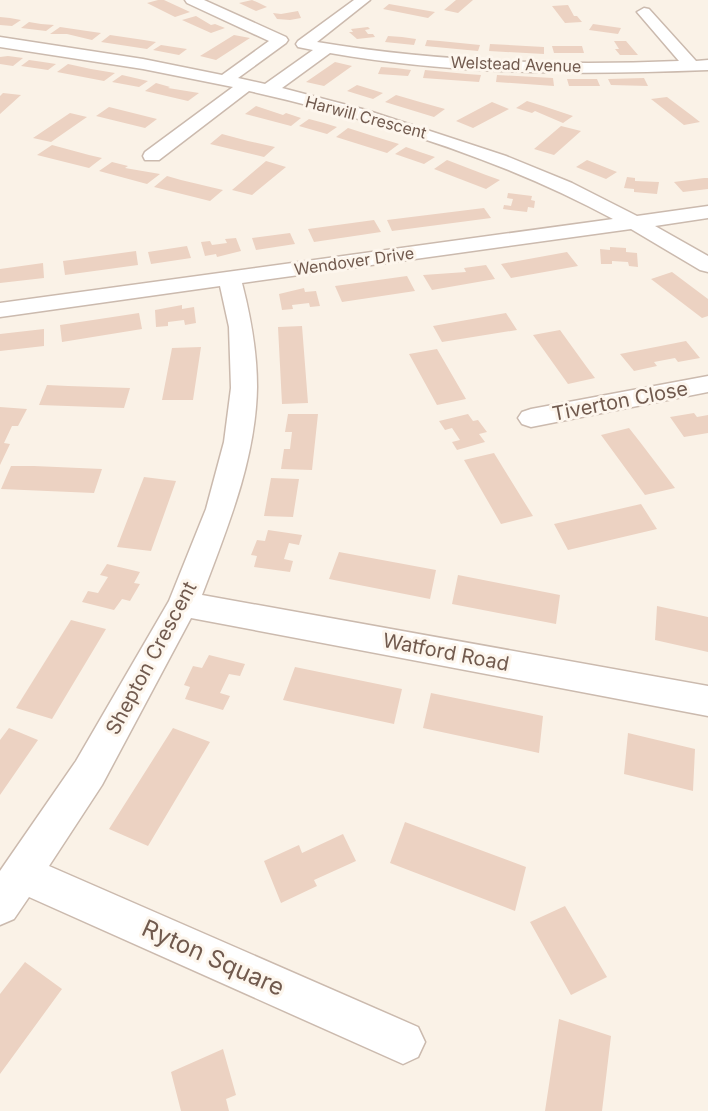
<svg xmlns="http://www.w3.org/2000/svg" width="708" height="1111" font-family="Inter,sans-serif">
<rect width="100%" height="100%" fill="#faf2e7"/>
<path fill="#ecd2c2" d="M158 0H164L190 12 175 17 147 3Z
M252 0 259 3 267 7 256 11 239 3Z
M456 0H473L458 13 444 10Z
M389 4 435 12 428 18 383 9Z
M568 5 574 16H577L582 22 565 23 552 6Z
M298 11 301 18 290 20 277 19 273 13 281 14Z
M196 16 211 25 215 24 225 28 211 33 182 20Z
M0 17 10 18 21 20 12 26 0 25Z
M29 22 41 24 54 25 46 31 21 28Z
M593 24 621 28 618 34 589 30Z
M60 27 87 31 101 33 92 40 67 34H50Z
M368 27 370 29 365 30 368 34H373L375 37 357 39 349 32H353L351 29Z
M110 35 144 40 156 42 147 49 101 42Z
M234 35 250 38 216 60 200 56Z
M388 36 402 37 416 39 414 45 385 42Z
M427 40 440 41 480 45 478 51 425 46Z
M614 41H626L638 55H620L615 49H619Z
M490 44 544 47V54L489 51Z
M161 45 187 49 179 55 153 50Z
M552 46H582L584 53H554Z
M8 56 23 58 13 66 0 64V57Z
M29 60 43 62 56 64 48 70 21 66Z
M335 62 352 66 324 86 306 82Z
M68 64 91 69 115 73 104 81 57 72Z
M381 67 396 68 411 70 408 76 378 74Z
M425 70 467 74 481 75 479 82 423 78Z
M122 75 148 81 139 87 112 82Z
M497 75 553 78 554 86 496 82Z
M644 78 648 86 611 85 608 79Z
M567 79H597L600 86H569Z
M156 83 170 87 168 88 199 93 188 101 145 91Z
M357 85 383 93 373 99 347 91Z
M3 93 21 95 0 114V96Z
M396 95 420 102 445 109 434 117 385 102Z
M667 97 691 115 700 122 684 125 651 99Z
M527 101 543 106 573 116 563 123 535 111 532 113 516 108Z
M492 102 509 109 473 128 456 121Z
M256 106 283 115 286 113 301 118 291 126 245 114Z
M109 107 157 119 145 128 96 116Z
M70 113 87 117 51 142 33 138Z
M309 119 324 123 337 127 327 134 299 126Z
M561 126 581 131 554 155 534 149Z
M348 128 373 136 399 144 387 153 336 137Z
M222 134 248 141 275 147 264 157 210 144Z
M52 145 89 155 102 158 89 168 37 155Z
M406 147 420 152 435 157 424 164 395 154Z
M447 160 486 175 500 180 486 189 434 169Z
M587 160 617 172 606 179 576 167Z
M266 161 286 167 252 195 232 190Z
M112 162 128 166 125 168 160 174 147 184 99 171Z
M167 176 181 180 223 190 210 201 154 187Z
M627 177 635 178V181L659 182 657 194 634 192V189L624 188Z
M704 178H708V189L683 192 674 182Z
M508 193 532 196 531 200 535 201 534 208 528 207 527 212 503 209 504 205 511 206 513 199 507 198Z
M484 208 491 218 392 231 387 220Z
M374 220 381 232 314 242 308 229Z
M290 233 295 244 256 250 252 238Z
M236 238 241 251 217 257 216 254 205 256 201 242 210 241 212 245 227 243 225 239Z
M187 246 191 258 151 264 148 252Z
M610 247 626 248V252L637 253 638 267 629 266 628 262 612 261V264H601L600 249 610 250Z
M136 251 138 265 65 275 63 261Z
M567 252 578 266 511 278 501 264Z
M43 263 44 278 0 283V269Z
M486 265 495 279 432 290 423 275 466 272 464 268Z
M672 272 708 299V316L702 318 651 279Z
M407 276 415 291 342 302 335 286Z
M304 288 305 292 316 291 320 306 310 307 309 303 292 305 293 309 282 310 279 294Z
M182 305V309L194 307 196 323 185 325 184 320 168 322V326L156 327 155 310Z
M139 313 142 329 62 342 60 325Z
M506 313 517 330 442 342 433 326Z
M302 326 308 403 282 404 278 327Z
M44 329V346L0 351V334Z
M560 330 586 366 595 378 568 384 533 335Z
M686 341 700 358 678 362 675 358 654 362 657 366 634 371 620 354Z
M201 347 193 400H162L172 348Z
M437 349 444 361 466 399 437 405 409 354Z
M47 385 68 386 130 388 124 408 39 405Z
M0 407 27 409 18 426H12L4 443 10 444 0 465Z
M694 413 697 417 708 415V433L684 437 670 417Z
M288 414H318L312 470 281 469 284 449H290L292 432H285Z
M468 414 473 421 478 420 487 432 479 434 485 442 457 450 452 442 460 440 452 428 445 430 439 421Z
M629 428 640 442 675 488 645 495 601 435Z
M494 453 523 500 533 516 501 524 464 460Z
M11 466H34L102 469 94 493 1 489Z
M144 477 176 481 151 551 117 547Z
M271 478 299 479 293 517 264 516Z
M641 504 657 529 568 550 554 524Z
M268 530 302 535 299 545 289 543 284 559 293 561 290 572 254 567 257 556 251 555 257 540 265 541Z
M339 552 436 570 430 599 329 579Z
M107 564 140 572 134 583 140 584 130 601 122 599 114 610 82 602 88 591 98 593 108 577 100 575Z
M458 575 560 595 556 624 452 604Z
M657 606 708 617V652L655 640Z
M71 620 106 629 52 719 16 708Z
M209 655 245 664 240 676 229 674 220 693 230 696 223 710 185 699 190 687 184 685 193 666 202 668Z
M295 667 402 689 394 724 283 700Z
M431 693 543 716 539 753 423 728Z
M9 728 38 740 0 795V740Z
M173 728 210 742 148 846 109 829Z
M628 733 695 749 693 791 624 774Z
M405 822 526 867 515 911 390 863Z
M343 834 356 861 314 880 317 886 281 903 264 861 299 845 302 853Z
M565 906 607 977 571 995 530 922Z
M25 962 62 989 0 1074V994Z
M559 1019 611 1036 602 1111H545Z
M223 1049 236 1095 226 1099 229 1111H181L171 1072Z"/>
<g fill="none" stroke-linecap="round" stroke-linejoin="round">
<g stroke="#cbbaae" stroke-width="3">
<path id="minor" d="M185 0H204L286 37 288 40 286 43 238 78 265 84 313 50 298 47 296 44 298 41 354 0H370L317 42C437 62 558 66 679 61L637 12 644 8 649 9 696 61 708 60V70C582 75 455 75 330 53L282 88 366 110 506 156 572 183 637 216 708 206V218L655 226 708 256V272L700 270 631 229 242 283C251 318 257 352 257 387 256 459 227 529 202 595L708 686V716L191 618 102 785 49 866 418 1027 425 1042 418 1057 403 1064 29 897 14 919 0 925V871L76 761 169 601 206 509 224 442 231 388 229 327 220 286 0 317V303L613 219C500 158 373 119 249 91L159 160H145L143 156 145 152 233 87 143 69 0 47V37L143 59 222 75 269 41 187 3Z
M708 376V392L531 427 522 424 518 418 522 412 531 409Z"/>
</g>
<use href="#minor" fill="#fff" fill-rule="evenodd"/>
</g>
<g text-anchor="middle" stroke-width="6" stroke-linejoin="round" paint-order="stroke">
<g font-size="16" fill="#715a4e" stroke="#fdf6ed">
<text transform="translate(516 64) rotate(2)" y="6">Welstead Avenue</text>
<text transform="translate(366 117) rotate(15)" y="6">Harwill Crescent</text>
<text transform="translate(354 261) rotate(-8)" y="6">Wendover Drive</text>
</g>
<g font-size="20" fill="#715a4e" stroke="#fdf6ed">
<text transform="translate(620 401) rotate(-11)" y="7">Tiverton Close</text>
<text transform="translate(446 652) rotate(11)" y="7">Watford Road</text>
<text transform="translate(151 658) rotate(-62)" y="7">Shepton Crescent</text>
</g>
<g font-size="24" fill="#715a4e" stroke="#fdf6ed">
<text transform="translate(213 958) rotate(24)" y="8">Ryton Square</text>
</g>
</g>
</svg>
